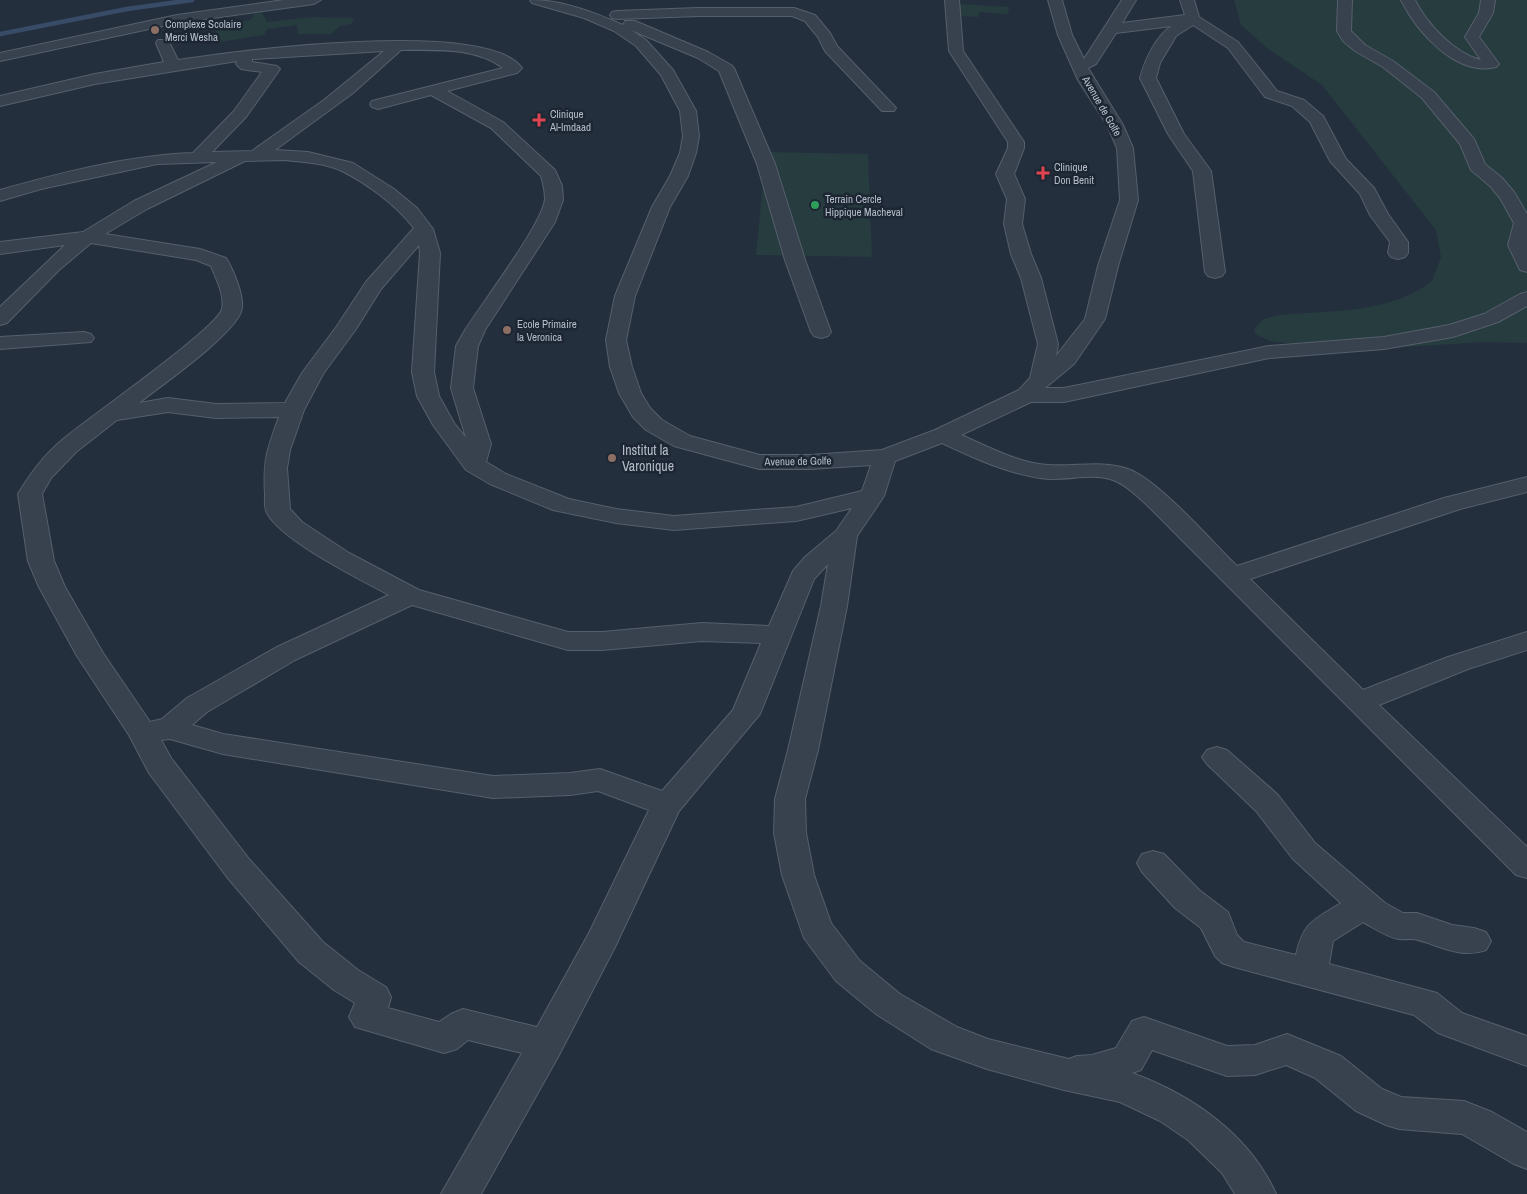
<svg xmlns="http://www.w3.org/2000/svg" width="1527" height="1194" font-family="'Archivo Narrow',sans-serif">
<rect width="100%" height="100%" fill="#242f3e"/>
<path fill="#263c3f" d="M1234 0H1527V343L1483 342 1343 351 1270 341 1257 335 1254 331C1259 319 1269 317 1281 315 1332 310 1390 314 1432 281L1441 257 1436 230 1322 85 1267 48 1241 25Z
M959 4 1009 7 1008 14 979 12 978 17 956 16Z
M262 12 267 22 313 17 354 18 351 24 340 26 331 34H298L297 25 267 29 264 35 220 42 214 25 251 20 254 14Z
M766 152 868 154 872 257 756 255Z"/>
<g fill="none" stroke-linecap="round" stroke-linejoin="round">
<path stroke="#394c67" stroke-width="4.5" d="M0 34 127 9 192 0"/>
<g stroke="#565f6c" stroke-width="2">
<path id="street" d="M284 0H321L314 4 177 23 0 61V53L177 15Z
M530 0C563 0 593 12 623 25L625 21H635L708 52 731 65 734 68 775 164 805 260 831 332 828 336 821 338 814 336 811 332 785 260 757 164 719 71 698 58 631 30 646 40 673 70 696 111 699 136 696 153 688 176 670 207 635 296 626 340 632 367 641 393 650 408 662 420 690 436 760 455H810L882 450 935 430 1019 390 1030 378 1038 344 1021 278 1011 254 1004 224 1007 199 996 174 1008 148V142L949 51 945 0H959L963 51 1024 142V148L1014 174 1025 199 1022 224 1031 254 1041 278 1058 344 1056 356 1085 319 1098 266 1120 200 1117 148 1107 125 1078 80 1058 35 1048 0H1062L1072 35 1084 59 1122 0H1136L1122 23 1185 15 1180 0H1194L1199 17 1238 42 1277 91 1304 100 1323 116 1346 159 1374 188 1388 214 1408 242V253L1405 257 1398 259 1391 257 1388 253 1390 242 1370 215 1360 194 1330 161 1310 122 1292 106 1265 97 1228 48 1193 25 1176 36 1160 63 1156 78 1184 134 1211 171 1225 272 1222 276 1215 278 1208 276 1205 272 1193 171 1168 134 1140 78C1145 60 1156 35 1172 26L1116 33 1096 64 1088 68 1123 125 1133 148 1138 200 1118 266 1105 319 1074 364 1045 388H1064L1269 346 1384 337 1449 325 1484 314 1520 294 1527 292V306L1498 322 1453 337 1384 349 1269 358 1064 402H1031L961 435C989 447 1018 463 1048 465 1076 467 1101 460 1128 469 1160 481 1211 541 1237 566L1444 498 1527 477V492L1460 509 1250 579 1363 690 1448 657 1527 632V650L1468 669 1379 705 1527 847V878L1516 875 1147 505C1136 495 1124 483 1110 479 1088 473 1063 482 1040 478 1006 473 974 458 942 443L895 461 884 496 857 536 847 606 818 750 805 799 806 833 814 875 831 923 860 961 900 994 957 1027 988 1039 1069 1059 1077 1056 1092 1055 1116 1048 1132 1021 1144 1017 1227 1046 1255 1045 1287 1034 1341 1056 1382 1089 1401 1097 1464 1101 1492 1112 1527 1132V1169L1514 1164 1462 1134 1399 1129 1386 1125 1356 1111 1315 1078 1286 1065 1255 1075 1227 1076 1152 1050 1141 1070 1132 1073C1192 1095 1249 1134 1276 1194H1235L1222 1173 1188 1140 1160 1121 1120 1102 1064 1090 987 1069 931 1049 876 1014 836 981 804 938 782 875 774 833 775 799 788 750 821 606 828 564 814 579 760 714 679 811 615 947 559 1055 481 1194H441L522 1053 468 1040 457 1049 444 1053 355 1027 349 1017 355 1003 334 990 299 962 227 877 149 773 129 735 77 656 39 587 28 561 18 494C30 474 43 456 61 441 84 421 218 328 222 309 225 295 216 279 211 266L196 260 91 243 59 270 7 323 0 325V307L65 245 0 254V242L83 232 134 201 217 162 157 164 41 189 0 201V190C60 173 130 155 193 153L234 111 262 72 241 69 236 64 237 61 95 84 0 106V96L95 74 164 62 156 43 158 40H168L178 60C237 51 487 18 522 68L517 73 447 91 503 122 555 170 562 186 563 200 555 222 485 330 478 346 473 388 491 444 486 462 506 474 569 499 616 509 674 516 796 507 862 491 871 465 810 469H759L674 446 646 430 633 417 619 393 610 367 606 340 615 296 652 207 670 176 680 153 683 136 680 111 661 75 636 46 614 31 584 18 532 3ZM401 50C435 50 475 47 503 68L372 101 370 104 372 107 378 109 431 95 491 128 541 176C543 183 545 191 545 199 543 223 481 305 465 330L456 346 451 388 466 438 454 423 439 396 434 372 440 253 433 229 417 208 394 189 353 163 308 152 275 150 353 93ZM384 51 324 100 252 151 212 152 246 117 280 69 277 66 252 62V59ZM285 160C303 162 325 163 342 171 368 184 396 205 414 228L366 282 337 326 302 373 285 403 216 404 168 398 139 403C163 384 231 337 241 312 246 299 233 269 226 258L200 249 105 234 147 209 245 161ZM419 245 420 253 412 372 417 396 433 425 466 470 490 484 553 510 616 523 674 530 796 521 852 508 836 531 805 557 793 571 769 626 702 623 602 632H568L419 590 349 553 302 522 290 509 287 468 290 450 304 410 323 374 356 329 381 289ZM168 412 216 418 279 417C267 449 263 460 265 494 265 500 264 508 267 513 282 541 360 579 389 595L275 648 187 698 162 719 150 722 103 653 65 587 54 561 42 494 51 478 76 452 117 420ZM412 605 568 650H602L702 641 761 643 733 710 662 791 600 769 570 773 493 776 223 734 192 725 207 712 295 660ZM170 739 223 754 493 798 570 795 598 791 649 810 589 933 537 1027 463 1009 451 1014 439 1022 388 1008 391 997 386 987 358 970 323 942 249 859 171 758 161 740Z
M1338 0H1352L1351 31 1365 45 1393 61 1434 92 1474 139 1485 164 1502 178 1514 192 1527 214V272L1520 270 1508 245 1514 223 1500 198 1490 186 1471 170 1460 144 1422 98 1383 67 1355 51 1343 41 1337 31Z
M1401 0H1415C1427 24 1454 53 1481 60L1465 37 1479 13 1481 0H1495L1493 13 1479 37 1499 64 1496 67C1456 77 1417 32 1401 0Z
M698 8H794L815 15 830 33 837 46 896 108 894 111H882L825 51 818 37 805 21 792 16H698L617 19 612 18 610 15 612 12 617 11Z
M84 332 91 334 94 338 91 342 0 349V337Z
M1217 747 1227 750 1278 795 1315 843 1385 903 1403 913H1417L1452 925 1474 928 1486 932 1491 941 1486 950C1461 959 1441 946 1418 940 1412 938 1405 940 1399 939 1386 937 1374 928 1363 922L1333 941 1329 964 1437 993 1462 1013 1527 1036V1066L1438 1033 1414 1015 1234 967 1222 963 1215 956 1201 928 1175 908 1142 872 1137 863 1142 854 1153 851 1164 854 1199 890 1228 912 1237 935 1244 942 1296 955C1303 922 1314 920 1341 903L1293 859 1256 811 1207 764 1202 757 1207 750Z"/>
</g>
<use href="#street" fill="#38414e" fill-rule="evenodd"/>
</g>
<g fill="#8d6e63" stroke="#1d2633" stroke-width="2">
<circle cx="155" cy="30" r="5"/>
<circle cx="507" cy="330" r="5"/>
<circle cx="612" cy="458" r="5"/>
</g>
<g fill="#e0444e" stroke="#1d2633" stroke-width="2">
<path d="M536.5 112.5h5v5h5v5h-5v5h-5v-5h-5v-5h5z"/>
<path d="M1040.5 165.5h5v5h5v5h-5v5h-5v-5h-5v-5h5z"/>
</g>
<circle fill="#2e9e5b" stroke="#1d2633" stroke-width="2" cx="815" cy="205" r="5"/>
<g text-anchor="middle" stroke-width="5" stroke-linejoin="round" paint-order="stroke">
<g font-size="11" fill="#b4bcc9" stroke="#1d2633" text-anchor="start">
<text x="165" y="28">Complexe Scolaire<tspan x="165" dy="13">Merci Wesha</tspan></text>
<text x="550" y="118">Clinique<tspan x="550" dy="13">Al-Imdaad</tspan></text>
<text x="1054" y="171">Clinique<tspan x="1054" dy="13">Don Benit</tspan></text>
<text x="825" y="203">Terrain Cercle<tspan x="825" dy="13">Hippique Macheval</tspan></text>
<text x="517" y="328">Ecole Primaire<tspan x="517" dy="13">la Veronica</tspan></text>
</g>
<g font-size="11" fill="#b4bcc9" stroke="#1d2633">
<text transform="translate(1102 106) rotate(60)" y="4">Avenue de Golfe</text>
<text transform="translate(798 461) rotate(-1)" y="4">Avenue de Golfe</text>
</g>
<g font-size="14" fill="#b4bcc9" stroke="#1d2633" text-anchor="start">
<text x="622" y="455">Institut la<tspan x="622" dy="16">Varonique</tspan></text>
</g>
</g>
</svg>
